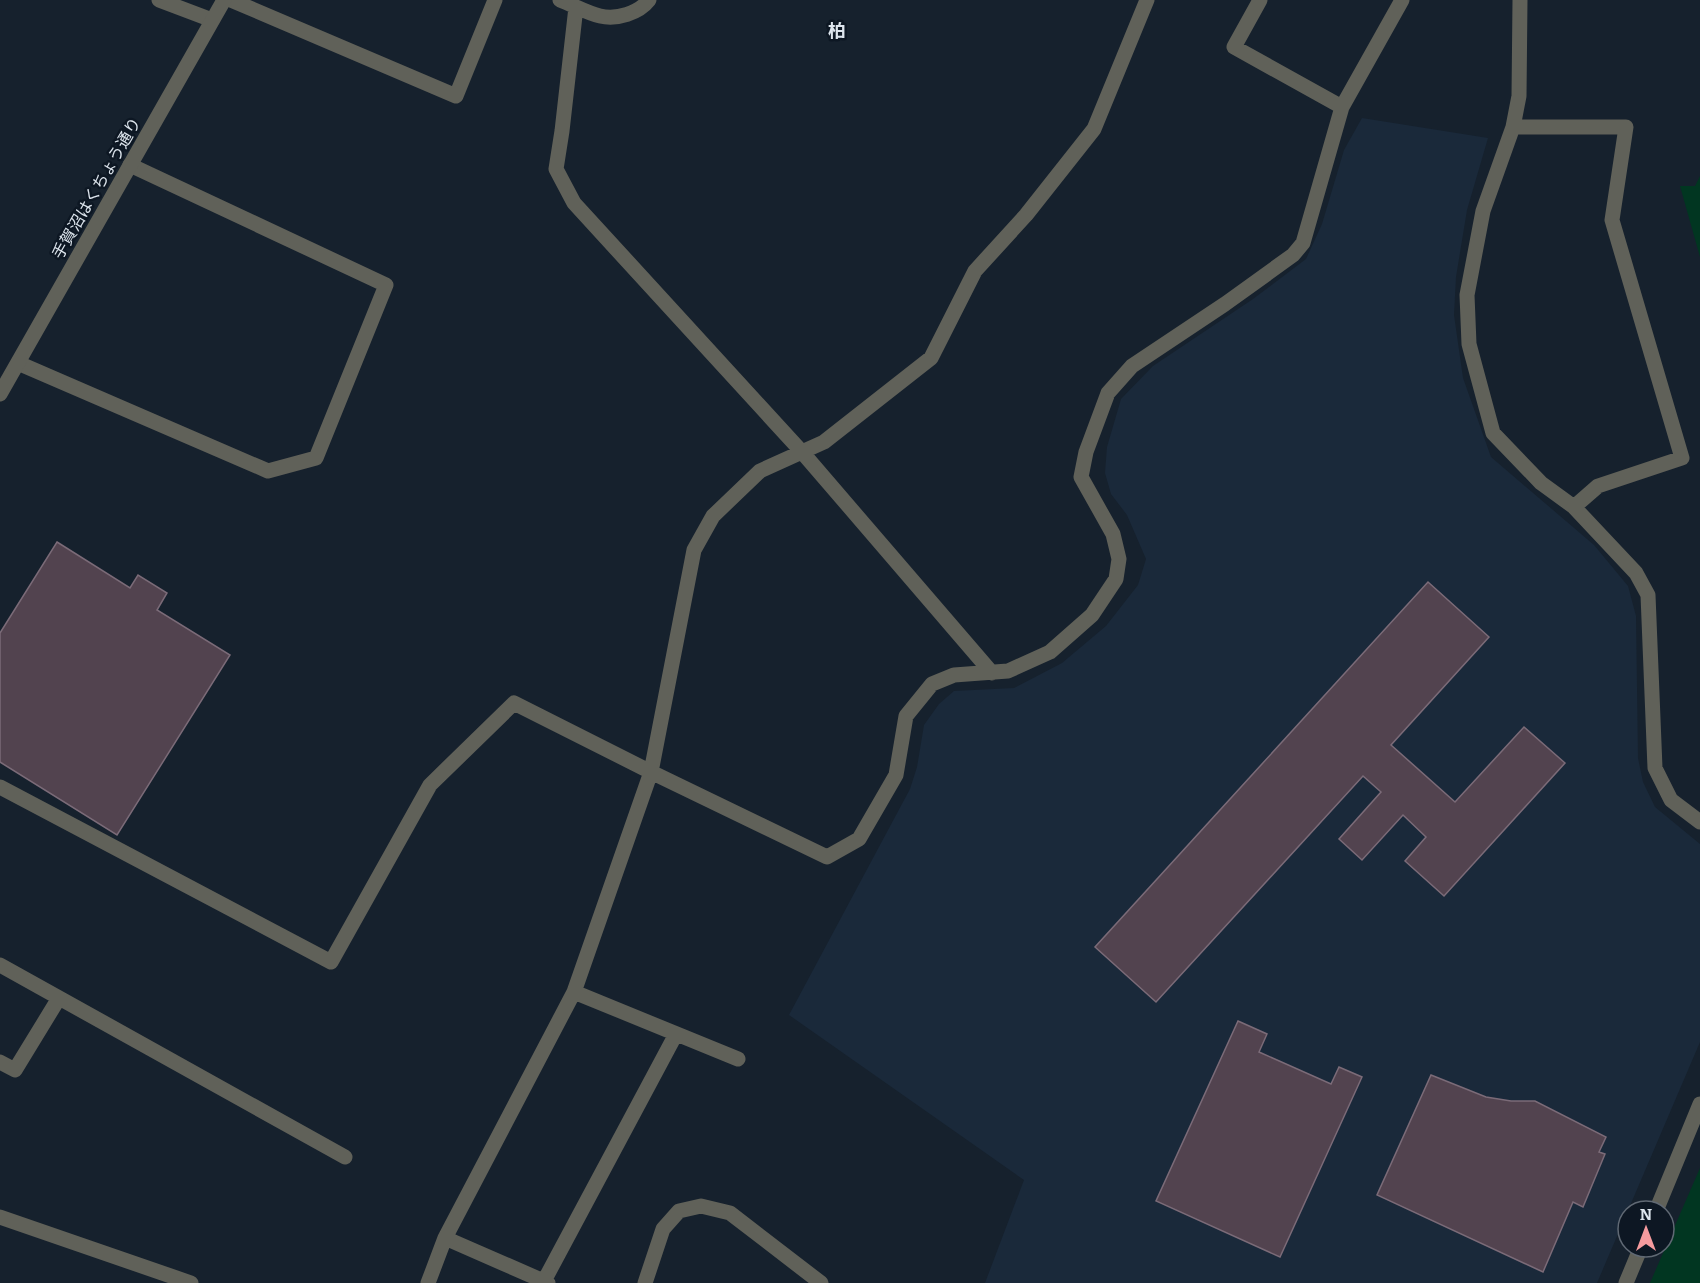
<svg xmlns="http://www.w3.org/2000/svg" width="1700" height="1283" font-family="Bitter,'Noto Sans JP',serif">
<rect width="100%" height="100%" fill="#16212d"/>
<path fill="#1a293a" d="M1362 118 1488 138 1467 210 1456 277 1454 315 1463 378 1491 457 1594 545 1628 586 1636 616 1638 758 1643 782 1655 807 1700 844V1042L1597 1283H985L1024 1180 789 1015 910 789 917 767 924 725 939 704 954 691 1014 688 1062 663 1106 626 1138 585 1146 559 1127 515 1111 494 1105 473 1107 447 1121 399 1153 366 1253 299 1306 259 1322 224 1344 150Z"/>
<path fill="#013621" d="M1700 176V257L1680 186H1695Z
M1700 1168V1283H1650Z"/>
<path fill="#52434f" stroke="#7b6b78" stroke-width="1.5" d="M57 542 130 588 138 575 167 593 157 610 230 655 117 835 0 762V633Z
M1428 582 1489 637 1391 745 1455 802 1524 727 1565 763 1444 896 1405 861 1426 837 1403 815 1362 860 1339 839 1381 792 1363 776 1156 1002 1095 947Z
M1238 1021 1267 1034 1259 1052 1331 1084 1339 1067 1362 1077 1280 1257 1156 1201Z
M1431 1075 1486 1097 1511 1101H1535L1606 1137 1599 1152 1605 1154 1583 1207 1573 1202 1543 1272 1377 1195Z"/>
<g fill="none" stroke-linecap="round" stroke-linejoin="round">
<path stroke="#606159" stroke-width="15" d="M159 0 212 20
M231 0 456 96 495 0
M560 0C573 5 587 13 600 16 617 20 639 13 649 0
M1260 0 1234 47 1342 107
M1520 0 1519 96 1513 127 1483 211 1467 295 1469 344 1493 433 1541 483 1574 507 1636 573 1648 595 1655 768 1671 800 1700 822
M576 7 562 131 556 169 574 203 802 452 992 673
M1513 127H1626L1612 220 1682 458 1598 486 1574 507
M18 363 268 471 316 458 386 285 130 165
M0 787 331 962 430 785 514 703 651 772 827 857 859 839 896 775 906 716 932 684 954 675 1008 671 1050 652 1092 615 1116 579 1119 559 1113 534 1081 477 1086 452 1108 393 1132 366 1225 304 1293 255 1303 243 1342 107 1402 0
M0 965 345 1157
M574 992 738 1059
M0 1062 15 1070 59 998
M1656 1211 1700 1104
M0 1217 191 1283
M445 1238 548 1283
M544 1281 676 1034
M428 1283 445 1238 574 992 651 772 694 550 713 516 760 471 824 442 931 358 975 271 1026 215 1094 129 1147 0
M645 1283 663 1229 679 1211 701 1206 730 1213 821 1283
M1626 1283 1641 1247"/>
<path stroke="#606159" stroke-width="15" d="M0 394 224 0"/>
</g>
<g text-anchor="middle" stroke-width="5" stroke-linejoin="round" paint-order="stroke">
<g font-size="16" fill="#dde5ed" stroke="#0d1723">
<text transform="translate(96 188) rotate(-60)" y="6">手賀沼はくちょう通り</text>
</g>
<g font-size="18" font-weight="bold" fill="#dde5ed" stroke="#0d1723">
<text x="837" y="37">柏</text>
</g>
</g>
<g transform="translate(1646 1229)"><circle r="28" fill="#0d1723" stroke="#606974" stroke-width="1.5"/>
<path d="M0-4.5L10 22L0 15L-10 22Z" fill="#f59b9e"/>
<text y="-9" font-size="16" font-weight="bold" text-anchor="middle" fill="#dde5ed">N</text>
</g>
</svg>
